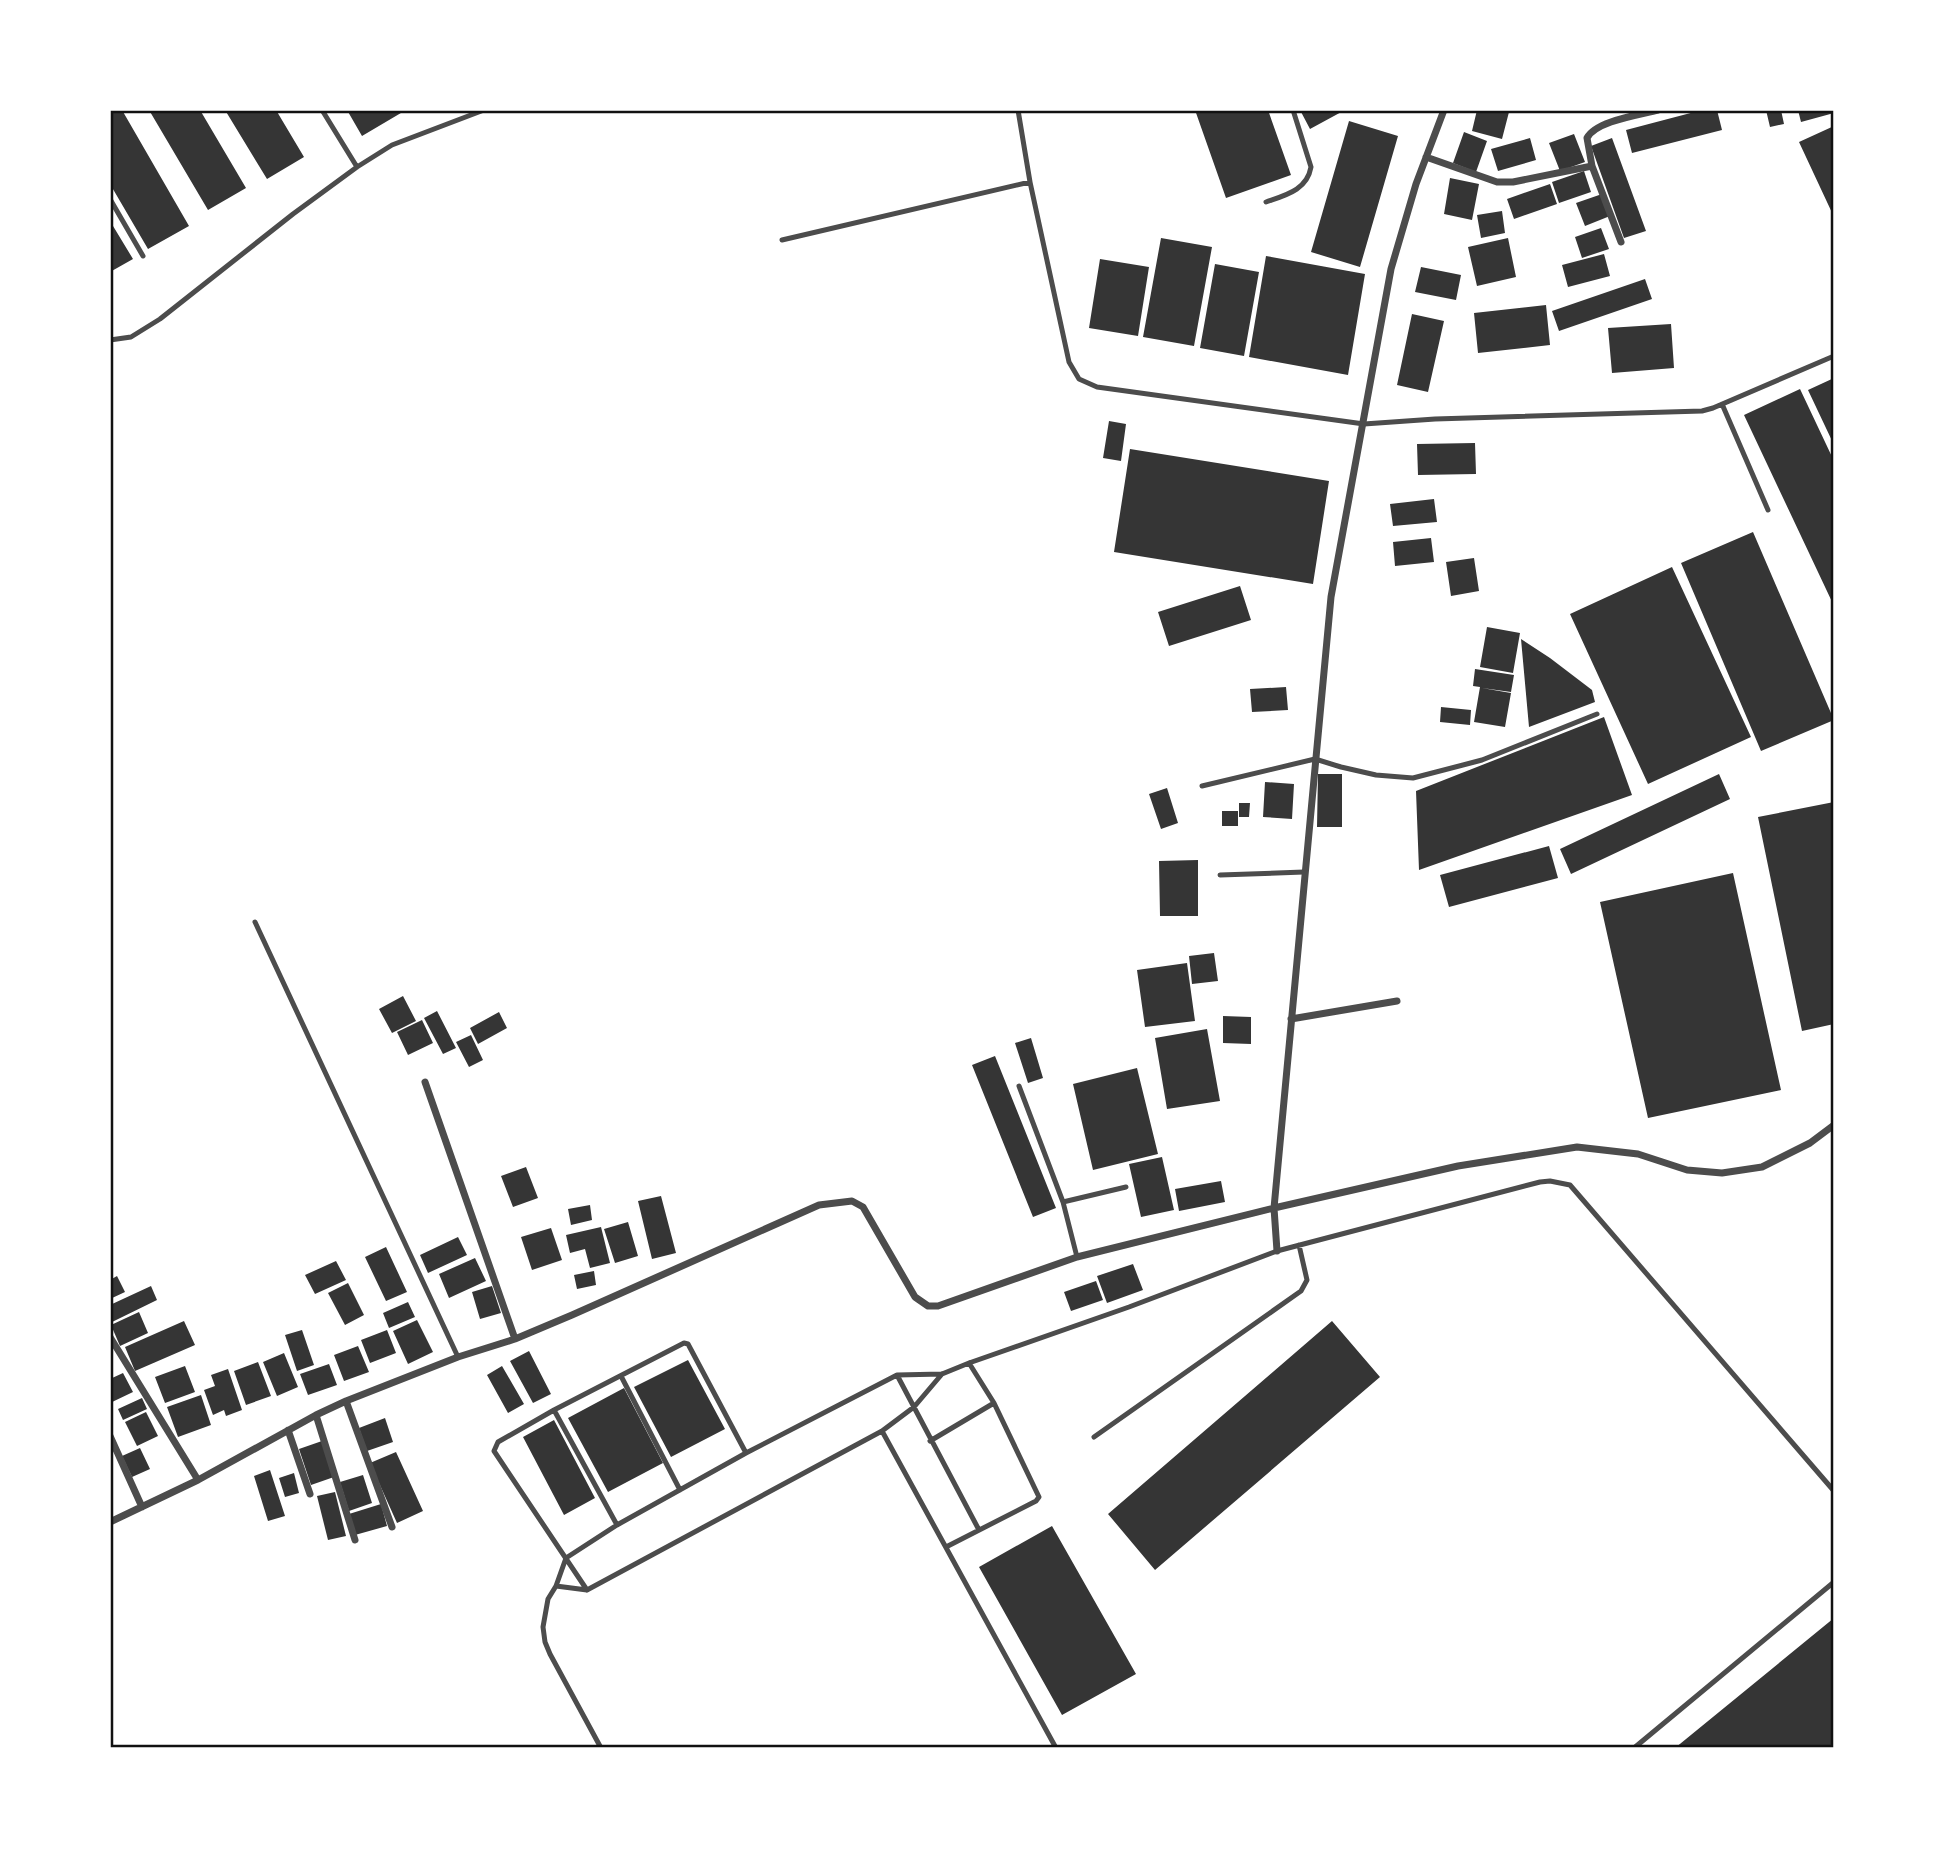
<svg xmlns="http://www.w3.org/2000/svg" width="1944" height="1858" font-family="Overpass,sans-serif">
<rect width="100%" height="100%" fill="#fff"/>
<path fill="#353535" d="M110 110H122L189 226 148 249 110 184Z
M149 110H200L246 188 208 210Z
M225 110H276L304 157 267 179Z
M347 110H406L362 136Z
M1195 110H1268L1291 175 1226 198Z
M1300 110H1345L1310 129Z
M1477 110 1509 112 1502 139 1472 131Z
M1702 110H1717L1722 130 1632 153 1626 130Z
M1766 110H1781L1784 124 1770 127Z
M1798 110H1834V113L1801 122Z
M1349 121 1398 136 1360 267 1311 252Z
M1834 126V217L1799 142Z
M1464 132 1487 141 1476 172 1453 163Z
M1574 134 1585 162 1560 171 1549 143Z
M1530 138 1536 160 1498 171 1491 149Z
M1612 138 1646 231 1624 238 1591 146Z
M1584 171 1591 192 1559 203 1552 182Z
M1450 178 1479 184 1472 220 1444 214Z
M1550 184 1557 204 1514 219 1507 199Z
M1602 194 1610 216 1585 226 1576 203Z
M1502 211 1505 233 1481 238 1477 215Z
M110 221 133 259 110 272Z
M1601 228 1609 249 1582 258 1575 237Z
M1161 238 1212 247 1194 346 1143 337Z
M1508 238 1516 277 1477 286 1468 247Z
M1604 254 1610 276 1568 287 1562 265Z
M1266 256 1365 274 1348 375 1249 357Z
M1100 259 1149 267 1138 336 1089 328Z
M1215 264 1259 272 1244 356 1200 348Z
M1421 267 1461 275 1456 300 1415 292Z
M1645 279 1652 299 1559 331 1552 311Z
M1546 305 1550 345 1478 353 1474 313Z
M1412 314 1444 321 1428 392 1397 385Z
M1671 324 1674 368 1612 373 1608 328Z
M1834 378V445L1808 390Z
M1800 389 1834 461V606L1744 415Z
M1109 421 1126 424 1121 461 1103 458Z
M1475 443 1476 474 1418 475 1417 444Z
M1130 449 1329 481 1313 584 1114 552Z
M1434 499 1437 522 1393 526 1390 504Z
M1753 532 1834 720 1761 751 1681 563Z
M1431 538 1434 562 1395 566 1393 542Z
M1474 558 1479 591 1451 596 1446 562Z
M1672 567 1751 737 1648 784 1570 614Z
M1240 586 1251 620 1169 646 1158 612Z
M1487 627 1520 633 1513 673 1480 667Z
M1521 639 1550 658 1592 690 1595 702 1529 727Z
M1475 669 1514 675 1511 692 1482 688 1511 693 1505 727 1474 722 1480 687 1473 686Z
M1286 687 1288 710 1252 712 1250 689Z
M1441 707 1471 710 1470 725 1440 722Z
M1604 717 1632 795 1419 870 1416 791Z
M1318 774H1342V827H1317Z
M1719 774 1730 799 1571 874 1560 849Z
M1265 782 1294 784 1292 819 1263 817Z
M1167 788 1178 823 1161 829 1149 794Z
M1834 802V1024L1802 1031 1758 817Z
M1239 803H1250L1249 817H1239Z
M1222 811H1238V826H1222Z
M1549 846 1558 878 1449 907 1440 875Z
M1198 860V916H1160L1159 861Z
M1733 873 1781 1090 1648 1118 1600 902Z
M1214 953 1218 981 1192 984 1189 956Z
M1187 963 1195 1021 1145 1027 1137 970Z
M403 996 416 1021 392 1033 379 1009Z
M437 1011 456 1048 443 1054 424 1018Z
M499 1012 507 1028 478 1044 470 1028Z
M1223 1016 1251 1017V1044L1223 1043Z
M422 1020 433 1043 408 1055 397 1032Z
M1207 1029 1220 1101 1167 1109 1155 1038Z
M471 1035 483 1060 469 1067 456 1042Z
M1031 1038 1043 1078 1028 1083 1015 1043Z
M995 1056 1056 1208 1033 1217 972 1065Z
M1137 1068 1158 1154 1093 1170 1073 1084Z
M1162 1157 1174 1210 1141 1217 1129 1164Z
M526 1167 538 1198 513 1207 501 1176Z
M1221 1181 1225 1202 1179 1211 1175 1189Z
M661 1196 676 1253 652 1259 638 1201Z
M590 1205 592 1220 571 1225 568 1209Z
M628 1222 638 1256 615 1263 604 1229Z
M601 1227 610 1263 590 1268 585 1249 570 1253 566 1235Z
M551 1228 562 1260 532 1270 521 1237Z
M458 1237 467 1255 428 1273 420 1255Z
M386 1247 407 1292 386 1301 365 1257Z
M475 1258 486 1281 449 1298 439 1274Z
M336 1261 346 1280 315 1294 305 1275Z
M1133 1264 1143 1290 1107 1303 1097 1276Z
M594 1271 596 1285 577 1289 574 1275Z
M117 1276 125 1292 110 1299V1280Z
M1096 1281 1103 1300 1071 1311 1064 1292Z
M348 1283 364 1315 345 1325 328 1293Z
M151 1286 157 1300 110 1323V1305Z
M492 1286 501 1313 480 1319 472 1292Z
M408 1302 415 1317 389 1328 383 1313Z
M139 1312 148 1333 120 1346 111 1325Z
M417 1320 433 1352 408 1364 393 1331Z
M184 1321 195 1345 135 1371 125 1347Z
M1332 1321 1380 1377 1155 1570 1108 1514Z
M302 1330 314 1365 297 1371 285 1335Z
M387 1330 396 1353 370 1363 361 1340Z
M358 1346 369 1372 344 1381 334 1355Z
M529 1351 551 1394 533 1403 510 1361Z
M284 1353 298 1387 277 1396 263 1362Z
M688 1360 725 1429 671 1457 634 1387Z
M258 1362 271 1396 246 1405 234 1371Z
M329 1364 337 1385 308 1395 300 1374Z
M185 1366 195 1392 165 1403 155 1377Z
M502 1366 524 1404 508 1413 487 1375Z
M228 1369 242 1410 226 1416 224 1410 213 1415 204 1390 215 1386 211 1375Z
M123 1373 133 1392 110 1403V1379Z
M624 1388 663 1463 608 1492 568 1418Z
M201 1395 211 1425 178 1437 167 1407Z
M142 1398 147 1409 123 1420 118 1409Z
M146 1412 158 1436 137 1446 125 1422Z
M385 1418 393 1442 367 1451 359 1428Z
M554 1420 595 1498 564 1515 523 1437Z
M322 1441 334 1477 311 1485 299 1449Z
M140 1448 150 1469 132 1477 122 1456Z
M396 1452 423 1511 397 1523 370 1463Z
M270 1470 285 1516 268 1521 254 1476Z
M294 1473 299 1493 285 1497 279 1478Z
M363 1475 372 1503 349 1511 340 1482Z
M335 1492 346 1536 328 1540 317 1496Z
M381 1504 387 1526 355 1535 349 1514Z
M1052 1526 1136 1674 1062 1715 979 1567Z
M1834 1618V1748H1675Z"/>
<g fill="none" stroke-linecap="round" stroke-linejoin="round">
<path stroke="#4c4c4c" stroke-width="5" d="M322 110 357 167
M1018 110 1030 182
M110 199 143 256
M1266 202C1286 195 1307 190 1311 167L1293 110
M782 240 1030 182 1069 362 1079 379 1097 387 1364 424 1435 419 1702 411 1713 408 1834 356
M110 340 131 337 160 319 293 214 357 167 392 145 484 110
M1722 404 1768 510
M1202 786 1315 759 1341 767 1376 775 1413 778 1482 760 1597 714
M1220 875 1304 872
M255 922 458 1357
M1019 1086 1063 1202 1077 1257
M1063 1202 1126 1187
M897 1375 979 1530
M621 1376 680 1490
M554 1410 617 1525
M882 1431 1056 1748
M1094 1437 1301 1291 1307 1280 1299 1245
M930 1441 994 1403
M946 1547 1036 1501 1039 1497 994 1403 969 1363
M556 1586 587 1590 882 1431 914 1407 942 1374
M587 1590 494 1451 498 1442 554 1410 684 1343 688 1344 746 1453
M601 1748 550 1654 545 1642 543 1627 548 1599 556 1586 566 1558 617 1525 746 1453 897 1375 942 1374 969 1363 1129 1307 1277 1251 1540 1182 1550 1181 1570 1185 1834 1491
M1634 1748 1834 1582"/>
<path stroke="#4c4c4c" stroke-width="7" d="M1426 157 1497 182H1513L1592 166 1587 138C1596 121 1639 115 1658 110
M1592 166 1621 242
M1291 1019 1397 1001
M425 1082 515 1339
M1277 1251 1274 1208 1458 1166 1577 1147 1638 1154 1687 1170 1722 1173 1762 1167 1810 1143 1834 1125
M110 1337 198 1480
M346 1401 392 1527
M316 1415 355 1540
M288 1430 310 1494
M110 1436 142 1507
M110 1522 198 1480 316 1415 346 1401 458 1357 515 1339 572 1315 819 1205 852 1201 863 1207 915 1297 928 1306H938L1077 1257 1274 1208 1331 597 1391 269 1416 184 1444 110"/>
</g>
<rect width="1944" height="1858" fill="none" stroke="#ffffff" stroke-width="224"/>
<rect x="112" y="112" width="1720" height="1634" fill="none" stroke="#111" stroke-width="2.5"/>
</svg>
